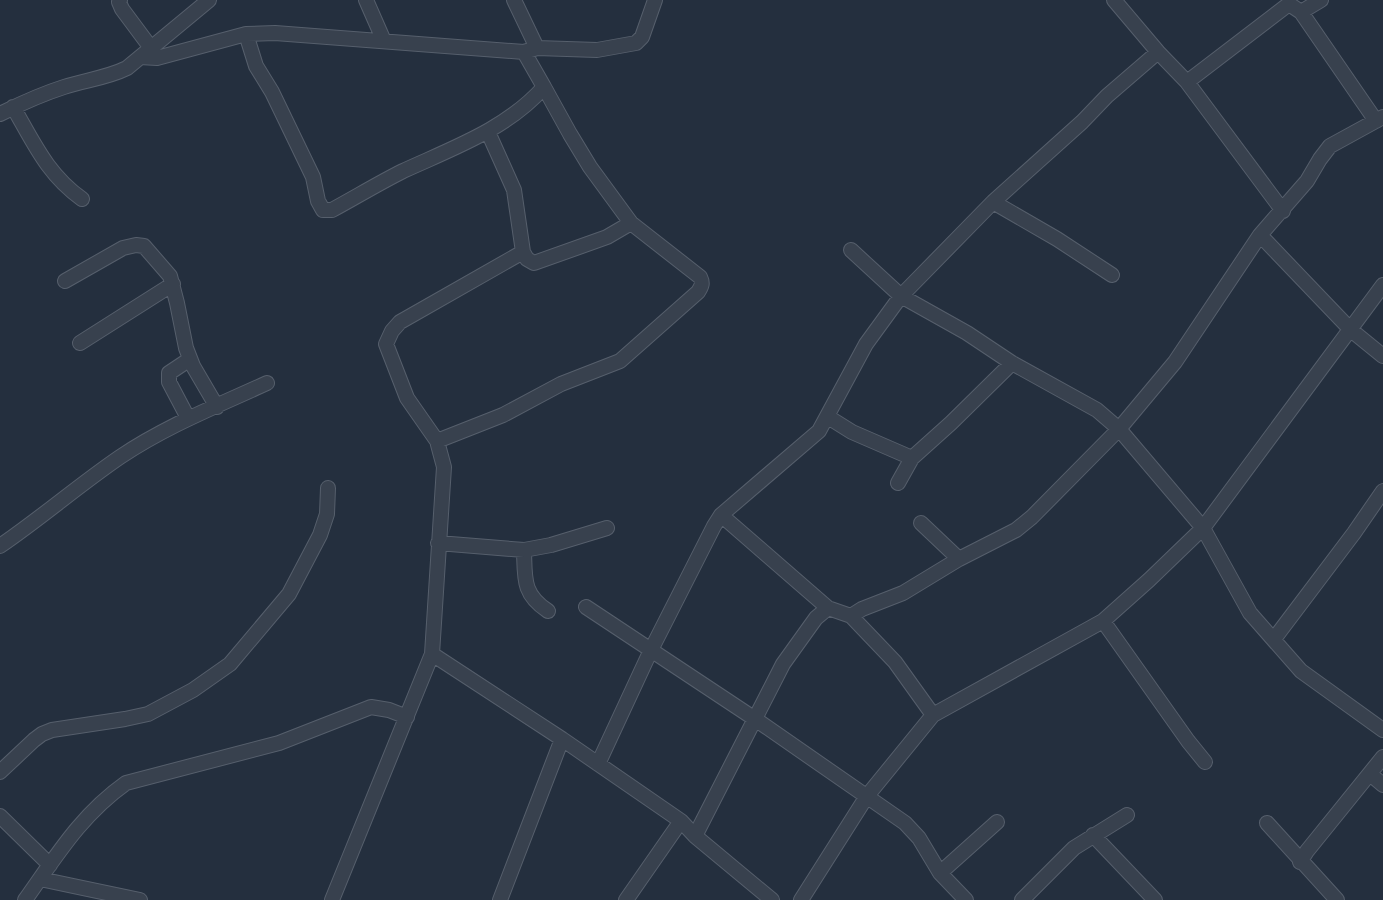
<svg xmlns="http://www.w3.org/2000/svg" width="1383" height="900" font-family="Helvetica,sans-serif">
<rect width="100%" height="100%" fill="#242f3e"/>
<g fill="none" stroke-linecap="round" stroke-linejoin="round">
<g stroke="#565f6c" stroke-width="16">
<path id="minor" d="M120 0 119 2 122 9 151 48
M366 0 384 41
M514 0 537 48
M1114 0 1158 52 1187 82 1283 211
M1301 12 1321 0
M246 34 256 66 272 92 313 177 318 201 323 210H332C356 197 379 183 403 171 453 148 507 129 544 87L524 52
M140 57 157 58 246 34 275 33 524 52 537 48 597 50 636 43 642 37 655 0
M1187 82 1289 4 1301 12 1376 121
M13 107C34 143 47 174 82 199
M0 114C20 104 42 94 64 87 85 80 107 78 127 68L209 0
M488 132 514 190 523 252 527 259 534 263 607 237 631 223
M993 202 1057 239 1112 275
M1260 235 1351 330 1383 356
M851 250 901 296 967 333 1012 363 1097 410 1119 429 1203 528 1250 613 1301 671 1383 730
M65 281 123 248 136 245 144 246 170 276 177 303 186 348 193 366 217 407
M80 343 173 284
M828 417 852 432 912 458
M188 418 169 382V373L190 359
M437 441 503 415 561 384 620 361 698 292C702 286 703 283 700 277L631 223 590 167 570 134 544 87
M898 483 912 458 951 423 1012 363
M721 515 828 608 851 616 895 662 933 715
M921 523 959 559
M438 543 524 550 551 545 607 528
M0 546C41 518 79 485 120 457 166 426 217 406 267 383
M524 550C525 578 522 594 548 611
M586 607 755 719 905 823 919 838 940 873 966 900
M851 616 862 609 903 593 959 559 1016 530 1032 517 1119 429 1175 362 1260 235 1307 181 1320 159 1330 146 1383 117
M1103 621 1188 741 1205 762
M1274 639 1354 533 1383 491
M432 654 562 739 681 821 695 836 772 900
M598 764 651 650 714 526 721 515 819 431 866 344 901 296 993 202 1082 122 1107 96 1158 52
M0 772 34 740 42 734 52 730 125 719 148 714 193 690 230 664 289 594 320 535 327 514 328 488
M1370 774 1383 785
M0 816 50 865
M1267 823 1337 900
M1093 835 1155 900
M695 836 783 664 816 618 828 608
M1300 862 1307 851 1383 757
M940 873 997 822
M40 879 140 900
M25 900C57 855 81 815 126 783L279 743 371 707 389 710 407 717
M332 900 432 654 444 467 437 441 407 398 386 344 392 331 400 322 523 252
M500 900 562 739
M626 900 681 821
M801 900 867 796 933 715 1103 621 1149 580 1203 528 1383 285
M1022 900 1074 848 1127 815"/>
</g>
<use href="#minor" stroke="#38414e" stroke-width="14"/>
</g>
</svg>
